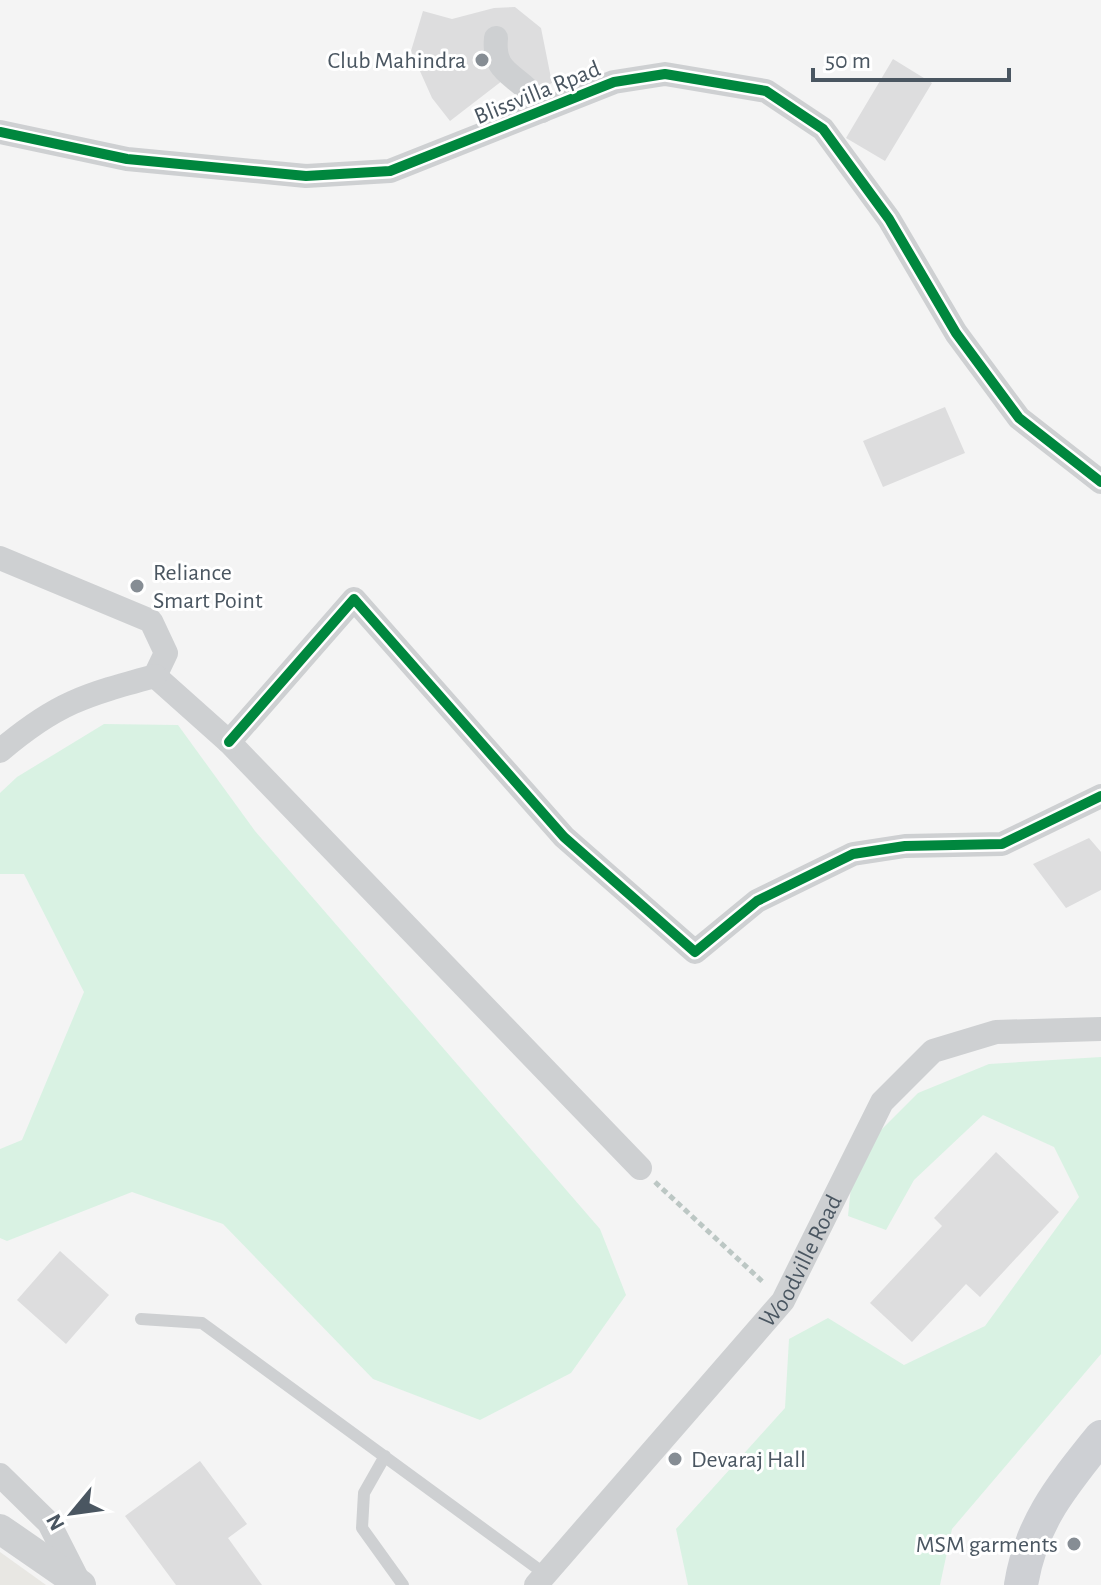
<svg xmlns="http://www.w3.org/2000/svg" width="1101" height="1585" font-family="'Alegreya Sans',sans-serif">
<rect width="100%" height="100%" fill="#f4f4f4"/>
<path fill="#e8e7e3" d="M0 1552 46 1585H0Z"/>
<path fill="#d9f2e3" d="M104 724 178 725 255 831 600 1229 626 1295 571 1373 480 1420 373 1379 223 1224 132 1192 7 1241 0 1238V1149L22 1140 84 992 24 874H0V793L17 777Z
M1101 1057V1354L952 1529 940 1585H688L676 1529 785 1408 789 1339 828 1318 904 1365 985 1326 1079 1197 1054 1147 983 1115 914 1180 886 1230 848 1216 854 1157 918 1093 989 1064Z"/>
<path fill="#ddddde" d="M515 7 541 28 552 83 541 88 516 70 450 121 432 98 411 51 423 11 452 19 494 8Z
M893 59 932 83 885 161 846 138Z
M945 407 965 453 883 487 863 441Z
M1089 838 1101 852V890L1066 908 1033 864Z
M996 1152 1059 1212 980 1297 966 1284 912 1342 870 1303 942 1226 934 1218Z
M60 1251 109 1295 66 1344 17 1300Z
M200 1461 247 1524 228 1538 262 1585H176L125 1516Z"/>
<g fill="none" stroke-linecap="round" stroke-linejoin="round">
<path stroke="#bcc7c4" stroke-width="5" stroke-dasharray="6 4" stroke-linecap="butt" d="M655 1182 765 1284"/>
<path stroke="#ced0d2" stroke-width="12" d="M141 1319 202 1323 545 1574
M385 1456 364 1493 362 1528 403 1585"/>
<g stroke="#ced0d2" stroke-width="24">
<path d="M496 38C493 69 509 72 527 89 533 95 537 104 542 111"/>
<path d="M0 132 127 159 306 176 390 171 614 82 665 74 766 91 823 129 889 219 956 333 1019 418 1101 482"/>
<path d="M0 558 151 621 166 653 155 676"/>
<path d="M155 676 229 742 640 1168"/>
<path d="M229 742 354 599 564 837 695 952 757 901 853 854 905 846 1002 844 1101 796"/>
<path d="M0 751C56 703 85 695 155 676"/>
<path d="M0 1475 49 1523 80 1584"/>
<path id="s1" d="M536 1585 783 1301 882 1102 933 1051 996 1032 1101 1029"/>
</g>
<path stroke="#ced0d2" stroke-width="30" d="M0 1529 81 1585"/>
<path stroke="#ced0d4" stroke-width="34" d="M1021 1585C1031 1522 1062 1486 1101 1437"/>
<g stroke="#fff" stroke-width="15">
<path id="cycleway" d="M0 132 127 159 306 176 390 171 614 82 665 74 766 91 823 129 889 219 956 333 1019 418 1101 482
M229 742 354 599 564 837 695 952 757 901 853 854 905 846 1002 844 1101 796"/>
</g>
<use href="#cycleway" stroke="#00873e" stroke-width="10"/>
</g>
<g fill="#868d94" stroke="#fff" stroke-width="3">
<circle cx="482" cy="60" r="8"/>
<circle cx="137" cy="586" r="8"/>
<circle cx="675" cy="1459" r="8"/>
<circle cx="1074" cy="1544" r="8"/>
</g>
<g text-anchor="middle" stroke-width="6" stroke-linejoin="round" paint-order="stroke">
<g font-size="24" fill="#4a5661" stroke="#fff" text-anchor="end">
<text x="466" y="68">Club Mahindra</text>
<text x="153" y="580" text-anchor="start">Reliance<tspan x="153" dy="28">Smart Point</tspan></text>
<text x="691" y="1467" text-anchor="start">Devaraj Hall</text>
<text x="1058" y="1552">MSM garments</text>
</g>
<g font-size="24" fill="#4a5661" stroke="#fff">
<text transform="translate(537 92) rotate(-22)" y="8">Blissvilla Rpad</text>
<text dy="8" stroke="none"><textPath href="#s1" startOffset="420">Woodville Road</textPath></text>
</g>
</g>
<g transform="translate(72 1513) rotate(241)" stroke="#ffffff" stroke-width="6" paint-order="stroke">
<path d="M0-6L14 30L0 20L-14 30Z" fill="#4a5661"/>
<text y="-12" font-size="22" font-weight="bold" text-anchor="middle" fill="#4a5661">N</text>
</g>
<path d="M813 68v12h196v-12" fill="none" stroke="#4a5661" stroke-width="4"/>
<text x="825" y="68" font-size="24" fill="#4a5661" stroke="#ffffff" stroke-width="6" paint-order="stroke">50 m</text>
</svg>
